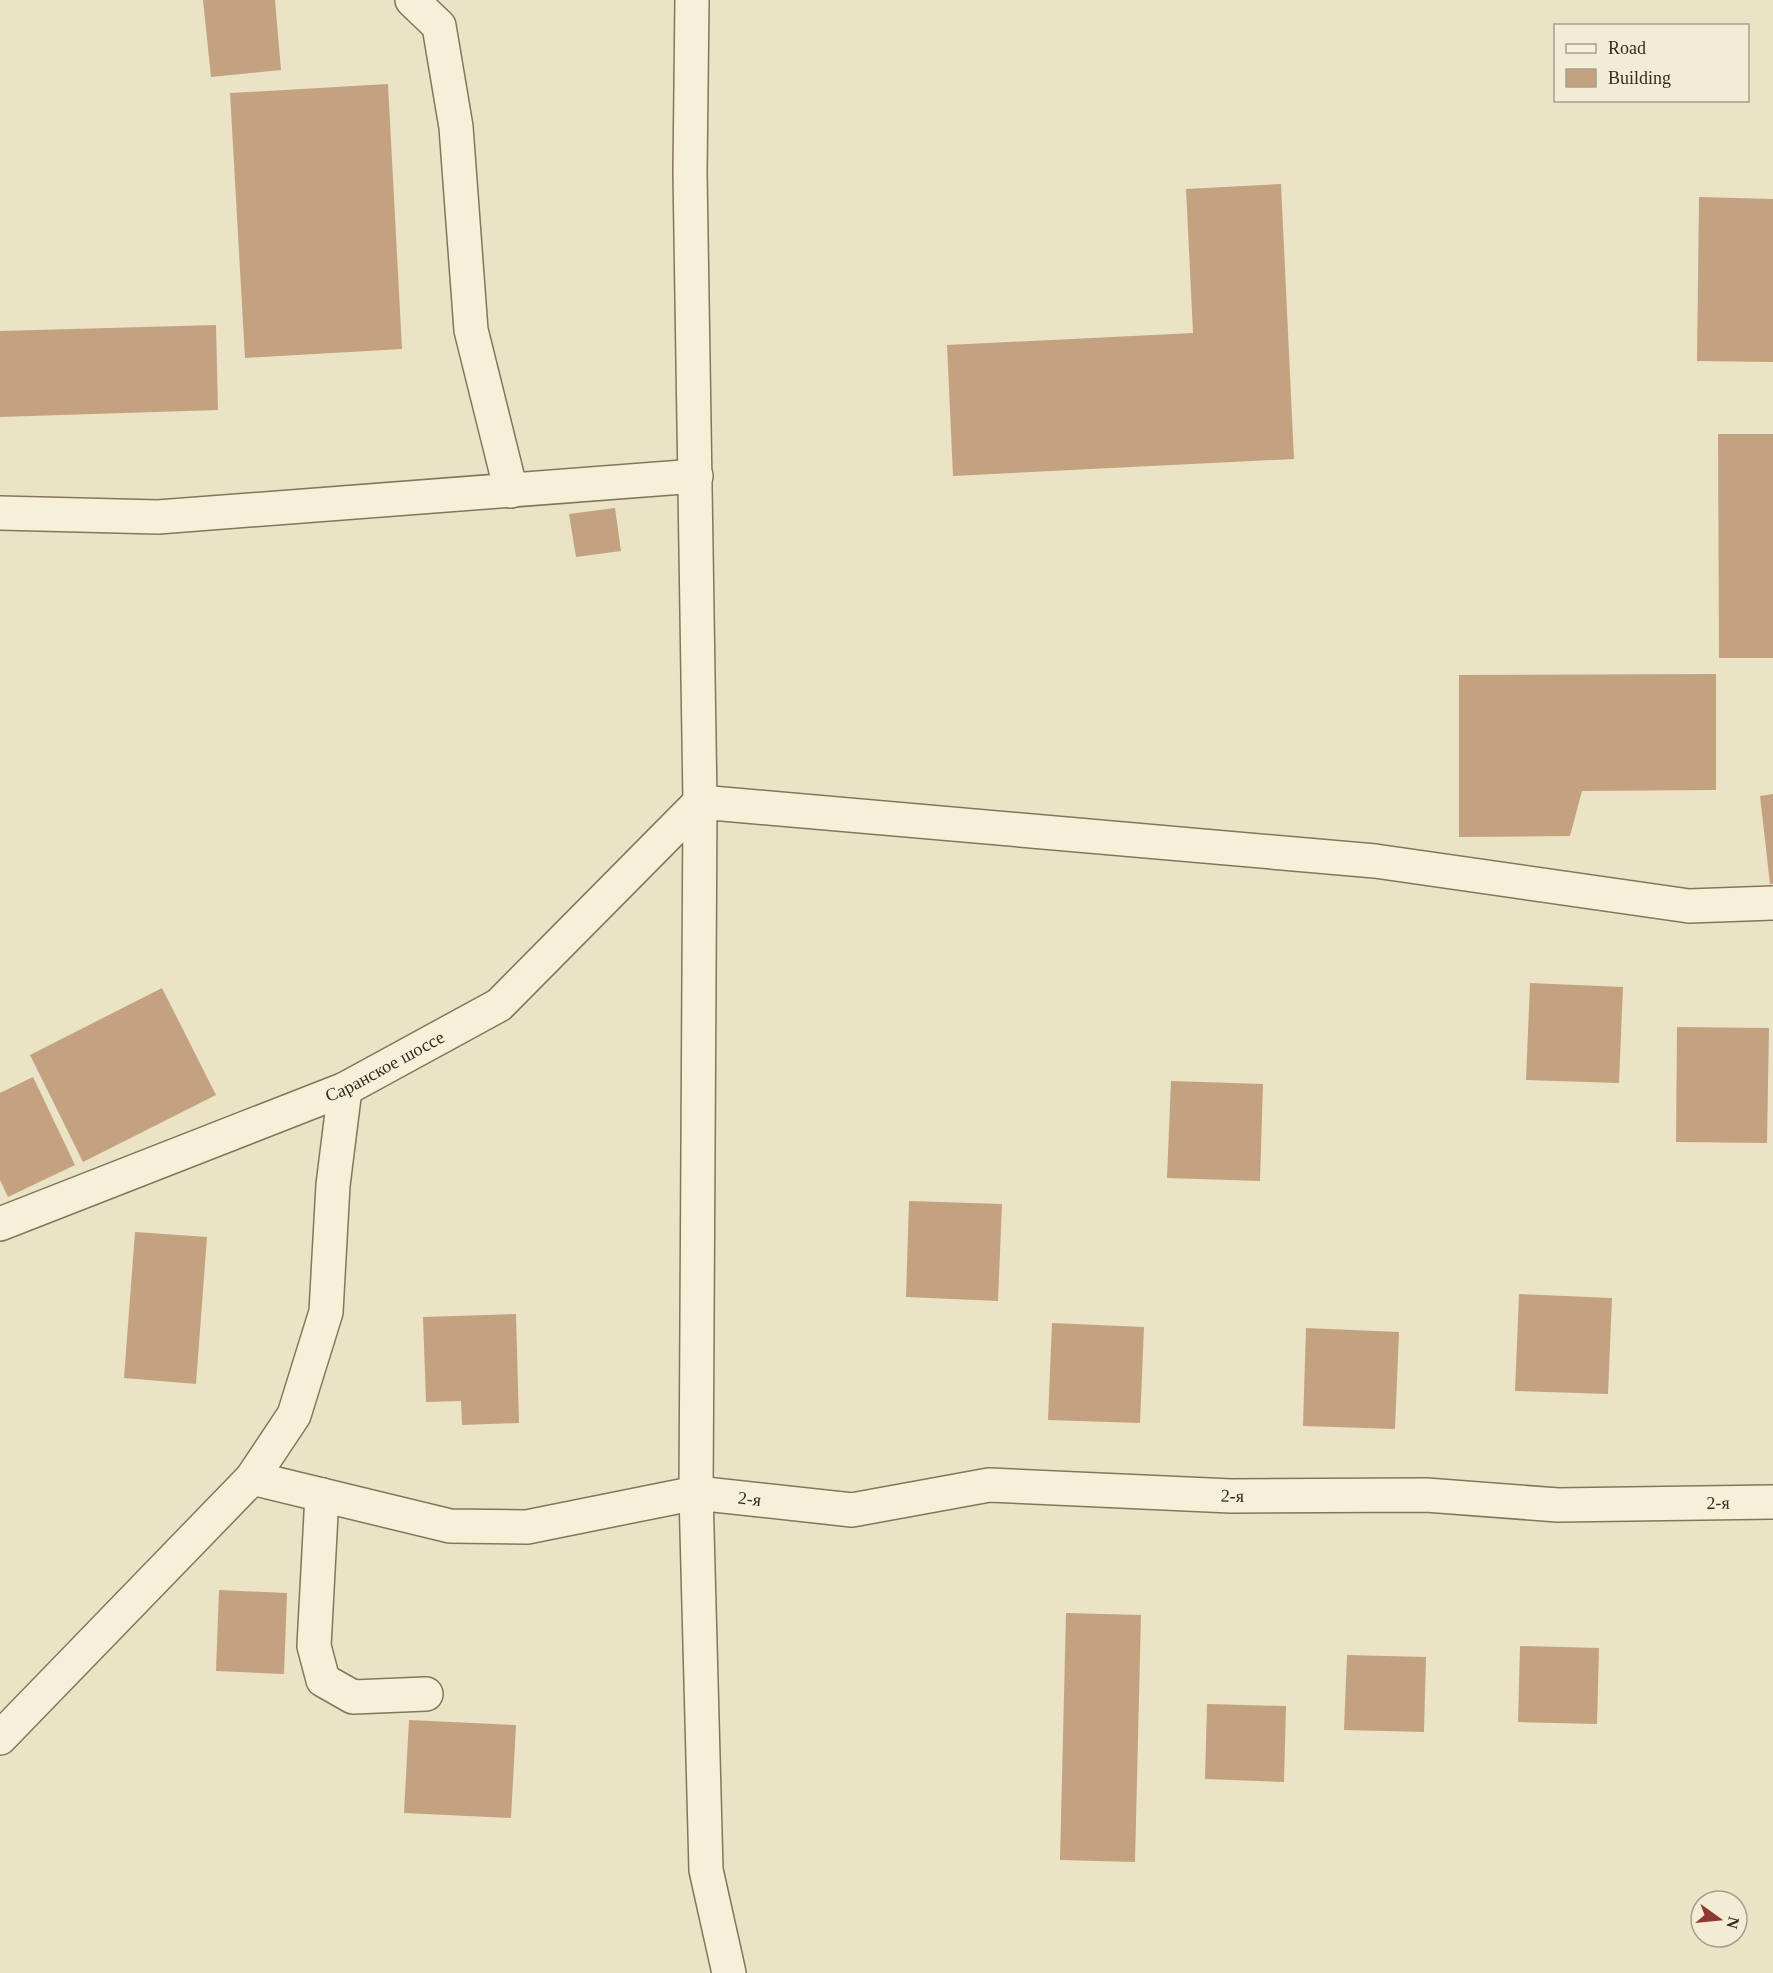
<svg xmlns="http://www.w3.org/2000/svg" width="1773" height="1973" font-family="Georgia,serif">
<rect width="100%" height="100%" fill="#eae3c6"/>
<path fill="#c5a27f" d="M203 0H275L281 70 211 77Z
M388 84 402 349 245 358 230 93Z
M1281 184 1294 459 953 476 947 345 1193 333 1186 189Z
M1699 197 1773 199V362L1697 361Z
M216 325 218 410 0 417V331Z
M1718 434H1773V658H1719Z
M615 508 621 551 576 557 569 514Z
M1716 674V790L1582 791 1570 836 1459 837V675Z
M1773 794V884H1770L1760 796Z
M1530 983 1623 987 1619 1083 1526 1080Z
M162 988 216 1095 83 1162 30 1055Z
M1677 1027 1769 1028 1767 1143 1676 1142Z
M33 1077 75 1165 8 1197 0 1180V1093Z
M1171 1081 1263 1084 1260 1181 1167 1178Z
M909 1201 1002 1204 998 1301 906 1297Z
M135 1232 207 1237 196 1384 124 1378Z
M1519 1294 1612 1298 1608 1394 1515 1391Z
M516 1314 519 1423 462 1425 461 1401 426 1402 423 1317Z
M1052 1323 1144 1327 1140 1423 1048 1420Z
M1306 1328 1399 1332 1395 1429 1303 1426Z
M219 1590 287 1593 284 1674 216 1671Z
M1066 1613 1141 1615 1135 1862 1060 1860Z
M1520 1646 1599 1648 1597 1724 1518 1722Z
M1347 1655 1426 1657 1424 1732 1344 1730Z
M1207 1704 1286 1706 1284 1782 1205 1779Z
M409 1720 516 1725 511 1818 404 1813Z"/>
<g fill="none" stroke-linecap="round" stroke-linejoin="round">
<g stroke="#84755d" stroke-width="36">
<g id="minor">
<path d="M412 0 439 26 456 127 471 330 511 491"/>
<path d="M692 0 690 172 700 802 696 1493 706 1870 729 1973"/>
<path d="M0 513 158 517 696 476"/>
<path id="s1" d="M0 1224 345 1089 499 1005 700 802 1375 861 1689 906 1773 903"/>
<path id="s2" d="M252 1478 450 1526 527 1527 696 1493 852 1510 989 1485 1231 1496 1426 1495 1558 1505 1773 1502"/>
<path d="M322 1495 314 1646 323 1680 353 1697 426 1694"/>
<path d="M0 1738 252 1478 294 1415 326 1312 333 1185 345 1089"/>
</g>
</g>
<use href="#minor" stroke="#f6f0d9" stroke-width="33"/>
</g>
<g text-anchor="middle" stroke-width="6" stroke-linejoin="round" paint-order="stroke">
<g font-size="18" fill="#352c20" stroke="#f2ecd5">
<text dy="6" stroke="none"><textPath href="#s1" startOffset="416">Саранское шоссе</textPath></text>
<text dy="6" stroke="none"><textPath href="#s2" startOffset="993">2-я</textPath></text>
<text dy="6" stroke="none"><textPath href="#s2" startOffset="507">2-я</textPath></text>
<text dy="6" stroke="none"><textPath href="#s2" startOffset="1479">2-я</textPath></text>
</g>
</g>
<rect x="1554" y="24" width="195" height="78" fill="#f2ecd5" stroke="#a69f8d" stroke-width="1.5"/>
<rect x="1566" y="44" width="30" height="9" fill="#f6f0d9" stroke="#a69f8d" stroke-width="1.5"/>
<text x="1608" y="54" font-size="18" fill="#352c20">Road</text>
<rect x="1566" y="69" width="30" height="18" fill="#c5a27f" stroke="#a69f8d" stroke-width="1.5"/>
<text x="1608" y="84" font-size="18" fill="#352c20">Building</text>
<g transform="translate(1719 1919) rotate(105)"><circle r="28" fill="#f2ecd5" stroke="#a69f8d" stroke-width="1.5"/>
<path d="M0-4.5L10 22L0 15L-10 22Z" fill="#8e3a33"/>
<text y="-9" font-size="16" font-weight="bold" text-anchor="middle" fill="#352c20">N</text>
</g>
</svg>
